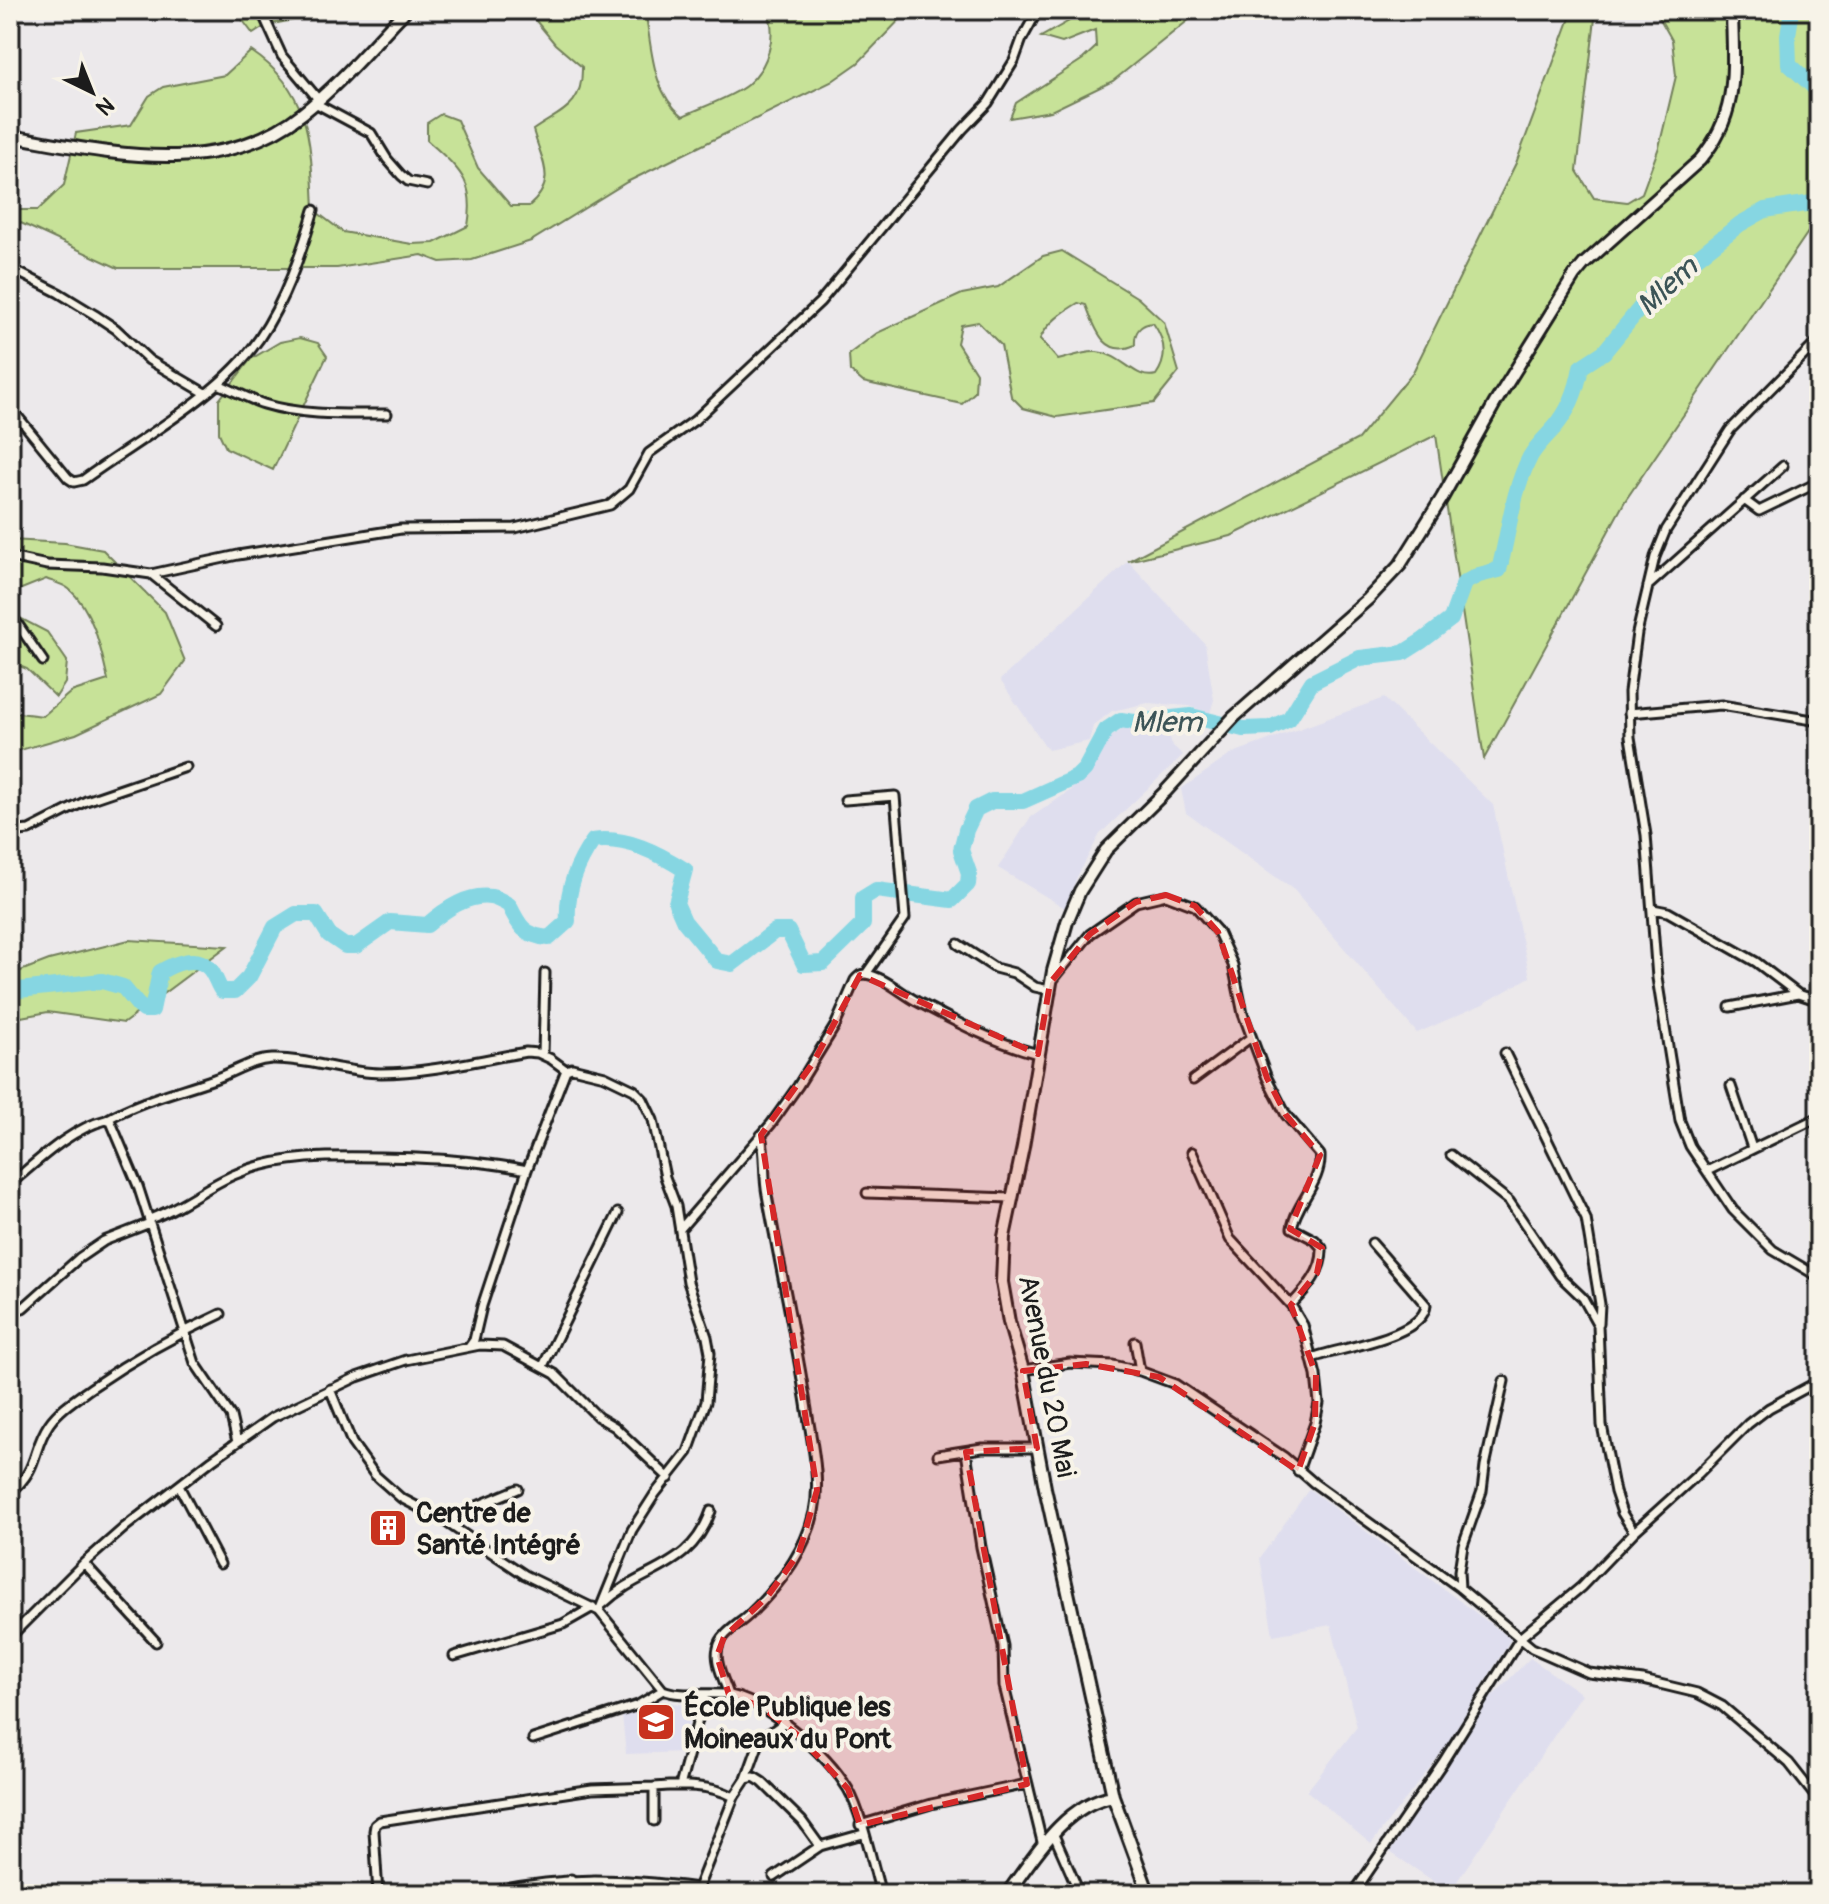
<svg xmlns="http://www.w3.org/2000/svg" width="1829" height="1904" font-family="Pangolin,sans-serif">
<rect width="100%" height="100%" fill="#ece9eb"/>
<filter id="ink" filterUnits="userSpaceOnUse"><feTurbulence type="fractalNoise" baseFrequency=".0125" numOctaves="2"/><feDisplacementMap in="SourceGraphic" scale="16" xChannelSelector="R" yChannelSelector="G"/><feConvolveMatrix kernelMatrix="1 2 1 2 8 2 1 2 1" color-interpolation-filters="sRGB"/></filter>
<g filter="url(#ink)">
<path fill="#dfdeee" d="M1128 561 1205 644 1214 700 1210 713 1189 706 1148 703 1112 711 1093 726 1089 741 1048 750 1000 680Z
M1384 698 1493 805 1530 977 1483 1004 1417 1033 1294 890 1186 813 1181 789 1233 753Z
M1165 721 1172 745 1183 755 1100 834 1077 877 1065 908 998 868 1030 818 1071 790 1108 739 1127 726Z
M1309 1489 1511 1639 1445 1748 1371 1844 1307 1791 1357 1727 1331 1625 1273 1635 1260 1558Z
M1530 1658 1582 1694 1450 1892 1390 1852 1490 1699Z
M654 1700 691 1706 684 1752 626 1754 622 1715Z"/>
<path fill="#c7e298" stroke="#727f5a" stroke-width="2" fill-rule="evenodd" d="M235 10H314L309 17 267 25 253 34Z
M527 10H645C652 47 651 92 683 116 700 108 734 96 747 85 768 67 778 35 767 10H909L858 63 831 82 627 182 531 241 472 260 440 262 422 255 337 268H118L10 218V203L17 210H38L64 185 76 133 131 125 149 96 163 87 225 75 251 51C312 91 311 145 314 210L343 232 412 244 434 243 468 226C476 179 458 169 427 140V123L441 114 457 120 478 168 511 206H529C558 181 542 162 533 130 562 110 583 107 582 67L555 44Z
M1078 10H1201L1113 81 1051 111 1010 118 1016 103 1083 59 1096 47 1095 30 1062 43 1041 37 1069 21Z
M1573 10H1596L1577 171 1594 198 1627 202 1642 193 1659 147 1676 76 1672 40 1655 10H1819V216L1625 501 1484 759 1436 435 1231 536 1128 561 1358 439 1413 372 1516 163Z
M1062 251 1138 298 1164 322 1179 372 1154 403 1057 417 1023 408 1011 396 1001 345 978 322 961 325 957 343 976 373 975 392 962 404 863 382 850 371 849 354 877 333 962 294 998 287 1043 256ZM1078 303 1086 305C1095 328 1104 359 1135 345 1134 332 1140 324 1153 323 1165 340 1168 358 1156 375 1135 381 1123 354 1097 352 1085 351 1070 357 1058 360L1040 339C1047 323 1063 312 1078 303Z
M300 338 318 343 327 356 273 470 226 448 219 433V400L251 359 280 342Z
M10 540 65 543 103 550 165 612 185 661 161 694 76 734 10 753V712L43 716 71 692 108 680C101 650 94 611 69 589 63 584 53 582 46 579L14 592 12 614 47 632 67 661 65 683 56 697 27 669 10 662Z
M129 940 227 946 124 1023 48 1012 10 1019V975L49 960Z"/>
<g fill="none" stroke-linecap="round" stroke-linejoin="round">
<path stroke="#86d6e2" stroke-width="16" d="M1792 10 1788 35 1789 64 1819 92
M10 997 19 990 102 981 123 987 138 1005 144 1010H152L160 972C173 964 196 954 209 968 215 974 217 985 222 991H235L249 977 275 927 296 914H316L329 935 345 946H356L390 922 427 925C443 911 468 893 491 897 497 898 504 902 509 905 519 926 524 936 549 938L568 921C566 891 576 865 593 841 626 836 658 853 685 870L676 903 684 921 717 961 732 964 775 931H788L804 964 823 963 863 924V898L876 890 952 900 968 884 969 873 961 850 966 830 976 809 992 801H1023L1077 777 1085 769 1106 730 1121 720 1134 722 1191 716 1243 729 1270 728 1289 719 1312 682 1360 658 1403 653 1422 641 1451 619 1464 583 1479 575 1499 570C1509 532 1512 492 1530 457 1536 446 1546 437 1554 428 1570 410 1577 390 1581 367L1604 352 1654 291 1740 224 1765 210 1819 202"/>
<g stroke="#1c1c1c" stroke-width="13">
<path id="street" d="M261 10 282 56 318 99
M315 103 371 133 387 159 401 175 408 181 427 185
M10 268 59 293 95 315 116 329 149 360 205 393
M1819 340 1730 430 1666 530 1655 557 1637 633 1629 692 1630 737 1646 835 1657 978 1680 1121 1690 1146 1733 1210 1773 1250 1819 1277
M218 384C233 390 248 399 264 404 303 416 347 414 387 414
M10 407 68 478 74 482 83 480C138 440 220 396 259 339 285 301 301 254 314 210
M1744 500 1759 511 1819 482
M10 557 47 565 102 567 151 574 238 555 401 529 515 528 610 505 629 489 649 453 695 420 820 302 962 130 988 103 1014 61 1022 39 1038 10
M151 574 216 626
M1648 586 1783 466
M10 613 43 661
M1629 713 1721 705 1819 721
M845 800 895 796 905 918 866 974
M10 832 29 830 86 801 186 767
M1653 909 1668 912 1756 962 1798 994 1819 1001
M958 944 995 968 1014 973 1035 987 1049 990
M1052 981 1090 934 1136 902 1166 895 1195 906 1218 932 1233 965 1243 1014 1267 1078 1286 1115 1320 1155C1322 1182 1296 1203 1292 1228L1315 1240 1322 1248C1323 1271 1307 1288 1291 1305
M1730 1007 1798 994
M1505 1053 1586 1219 1600 1304 1599 1323
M543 1055 545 973
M1193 1080 1250 1038
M1731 1086 1752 1148
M106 1120C141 1100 177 1092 214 1079 234 1072 251 1060 272 1059 308 1058 344 1073 381 1073 428 1073 480 1060 526 1052L538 1053 551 1059 566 1070 572 1068 605 1076 634 1090 643 1099 653 1120 665 1177 676 1206 688 1282 707 1337 710 1353 706 1402 688 1452 655 1494 632 1530 599 1611
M1192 1152 1230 1239 1291 1305 1303 1325 1316 1375 1319 1403 1315 1423 1298 1471
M1451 1155 1509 1201 1560 1276 1583 1298 1598 1325 1602 1425 1615 1492 1622 1513 1634 1532
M1707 1171 1819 1117
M10 1184C38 1161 70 1129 106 1120L111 1122 138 1186 195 1363 231 1416 237 1442
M867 1193 1011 1198
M149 1219C180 1209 206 1186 236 1174 280 1155 334 1156 381 1157 431 1158 477 1160 527 1170
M681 1228 771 1124 798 1086 835 1026 855 980C859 976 860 974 865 974 883 976 901 993 916 1001 954 1021 995 1043 1038 1054
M23 1308 79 1258 104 1241 150 1223
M1135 1342 1140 1371
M469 1347 474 1340 482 1306 527 1170 566 1070
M1312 1358C1338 1348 1424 1337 1426 1305L1372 1243
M543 1366 618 1213
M1023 1370 1070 1363 1113 1365 1140 1371 1175 1384 1284 1457 1314 1483 1460 1588 1532 1648 1589 1673 1643 1680 1697 1693 1722 1706 1789 1763 1819 1801
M330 1389 352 1443 375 1475 401 1498 443 1520 525 1575 599 1611 663 1690C683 1698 708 1691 730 1695 769 1703 827 1754 848 1789 862 1813 873 1866 881 1894
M966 1452 981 1547 1003 1646 1004 1686 1043 1846
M938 1455 982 1448H1037
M179 1486 220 1564
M10 1493C40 1468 31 1451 49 1424 59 1409 77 1398 91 1388 133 1359 175 1335 221 1314
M443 1520 518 1489
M84 1563 156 1642
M1460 1588 1459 1571 1463 1545 1482 1491 1485 1466 1504 1381
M603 1604C643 1566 690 1571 711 1511
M10 1637 84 1563 125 1527 212 1460 273 1417 357 1377 406 1360 480 1345 503 1346 555 1374 598 1417 615 1427 669 1478
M454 1656 563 1624 593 1607
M729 1695C725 1682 714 1662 718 1648 721 1633 740 1624 750 1614 779 1586 805 1553 814 1512 821 1478 812 1444 807 1410 796 1338 780 1267 767 1195 763 1175 766 1155 761 1135
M533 1739 638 1705 663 1690
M746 1779 754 1777 762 1782 802 1821 820 1846
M680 1786 705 1694
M654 1821V1787C681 1785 710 1784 734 1797
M860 1825 931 1804 1027 1784
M1054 1835 1080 1894
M774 1877 820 1846 863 1834
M698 1888 734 1797 746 1779 760 1740 785 1722
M378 1894 374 1831 375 1825 380 1821 592 1789 654 1787
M482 1894C561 1875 619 1878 698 1888L703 1894
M571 1894V1879
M1353 1894 1443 1762 1521 1637 1581 1587 1634 1532 1698 1474 1748 1424 1769 1408 1819 1381"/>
</g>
<g stroke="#1c1c1c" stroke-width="16">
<path id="secondary" d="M10 136C107 152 218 181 303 113 341 83 373 44 406 10
M1007 1894C1034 1857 1065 1804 1113 1796
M1149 1894 1113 1796 1045 1488 1023 1370 1009 1322 1002 1282 1004 1237 1023 1147 1053 971 1067 922 1080 891 1106 850 1165 792 1234 717 1368 599 1400 565 1442 498 1495 403 1574 276 1584 264 1700 160C1740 113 1733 68 1732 10"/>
</g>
<use href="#street" stroke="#f7f3e8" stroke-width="7"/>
<use href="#secondary" stroke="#f7f3e8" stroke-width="10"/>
</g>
</g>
<path fill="#d62828" fill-opacity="0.2" stroke="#d62828" stroke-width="6" stroke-dasharray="16 10" stroke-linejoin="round" d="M1166 895 1195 906 1218 932 1267 1078 1286 1115 1320 1155 1290 1229 1322 1248 1317 1273 1291 1305 1316 1375 1315 1423 1298 1471 1159 1377 1086 1364 1023 1371 1037 1448 966 1452 1027 1784 860 1825 848 1789 799 1736 762 1707 729 1695 717 1656 724 1637 767 1597 799 1553 817 1490 761 1135 813 1063 860 975 1038 1054 1050 983 1090 934 1136 902Z"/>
<defs>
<g id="building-square" transform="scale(2)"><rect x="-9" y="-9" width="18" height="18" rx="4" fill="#c8321e" stroke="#f7f3e8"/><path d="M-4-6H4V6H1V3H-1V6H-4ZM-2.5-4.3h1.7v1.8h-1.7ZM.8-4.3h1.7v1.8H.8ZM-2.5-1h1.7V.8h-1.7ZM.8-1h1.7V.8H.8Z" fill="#fff"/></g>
<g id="school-square" transform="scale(2)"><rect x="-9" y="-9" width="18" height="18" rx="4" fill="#c8321e" stroke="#f7f3e8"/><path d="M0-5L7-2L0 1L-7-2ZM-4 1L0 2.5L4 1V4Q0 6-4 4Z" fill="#fff"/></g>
</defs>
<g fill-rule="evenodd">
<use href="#building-square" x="388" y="1528"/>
<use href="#school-square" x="656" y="1722"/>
</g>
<g text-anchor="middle" stroke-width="8" stroke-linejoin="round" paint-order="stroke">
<g font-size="28" fill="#1c1c1c" stroke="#f7f3e8">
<text transform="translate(1048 1376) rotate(79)" y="10">Avenue du 20 Mai</text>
</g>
<g font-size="28" font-weight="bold" fill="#1c1c1c" stroke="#f7f3e8" text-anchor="start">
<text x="416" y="1522">Centre de<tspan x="416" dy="32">Santé Intégré</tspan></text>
<text x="684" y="1716">École Publique les<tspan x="684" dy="32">Moineaux du Pont</tspan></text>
</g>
<g font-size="30" font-style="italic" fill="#3c5457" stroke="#f7f3e8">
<text transform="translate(1667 286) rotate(-43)" y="10">Mlem</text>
<text x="1167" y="732">Mlem</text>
</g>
</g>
<rect width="1829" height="1904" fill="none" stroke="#f7f3e8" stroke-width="40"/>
<rect x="20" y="20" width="1789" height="1864" fill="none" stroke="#1c1c1c" stroke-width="3" filter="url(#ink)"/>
<g transform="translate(92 92) rotate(137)" stroke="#f7f3e8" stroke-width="6" paint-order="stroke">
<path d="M0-6L14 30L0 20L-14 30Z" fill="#1c1c1c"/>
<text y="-12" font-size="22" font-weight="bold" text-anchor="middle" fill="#1c1c1c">N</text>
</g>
</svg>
